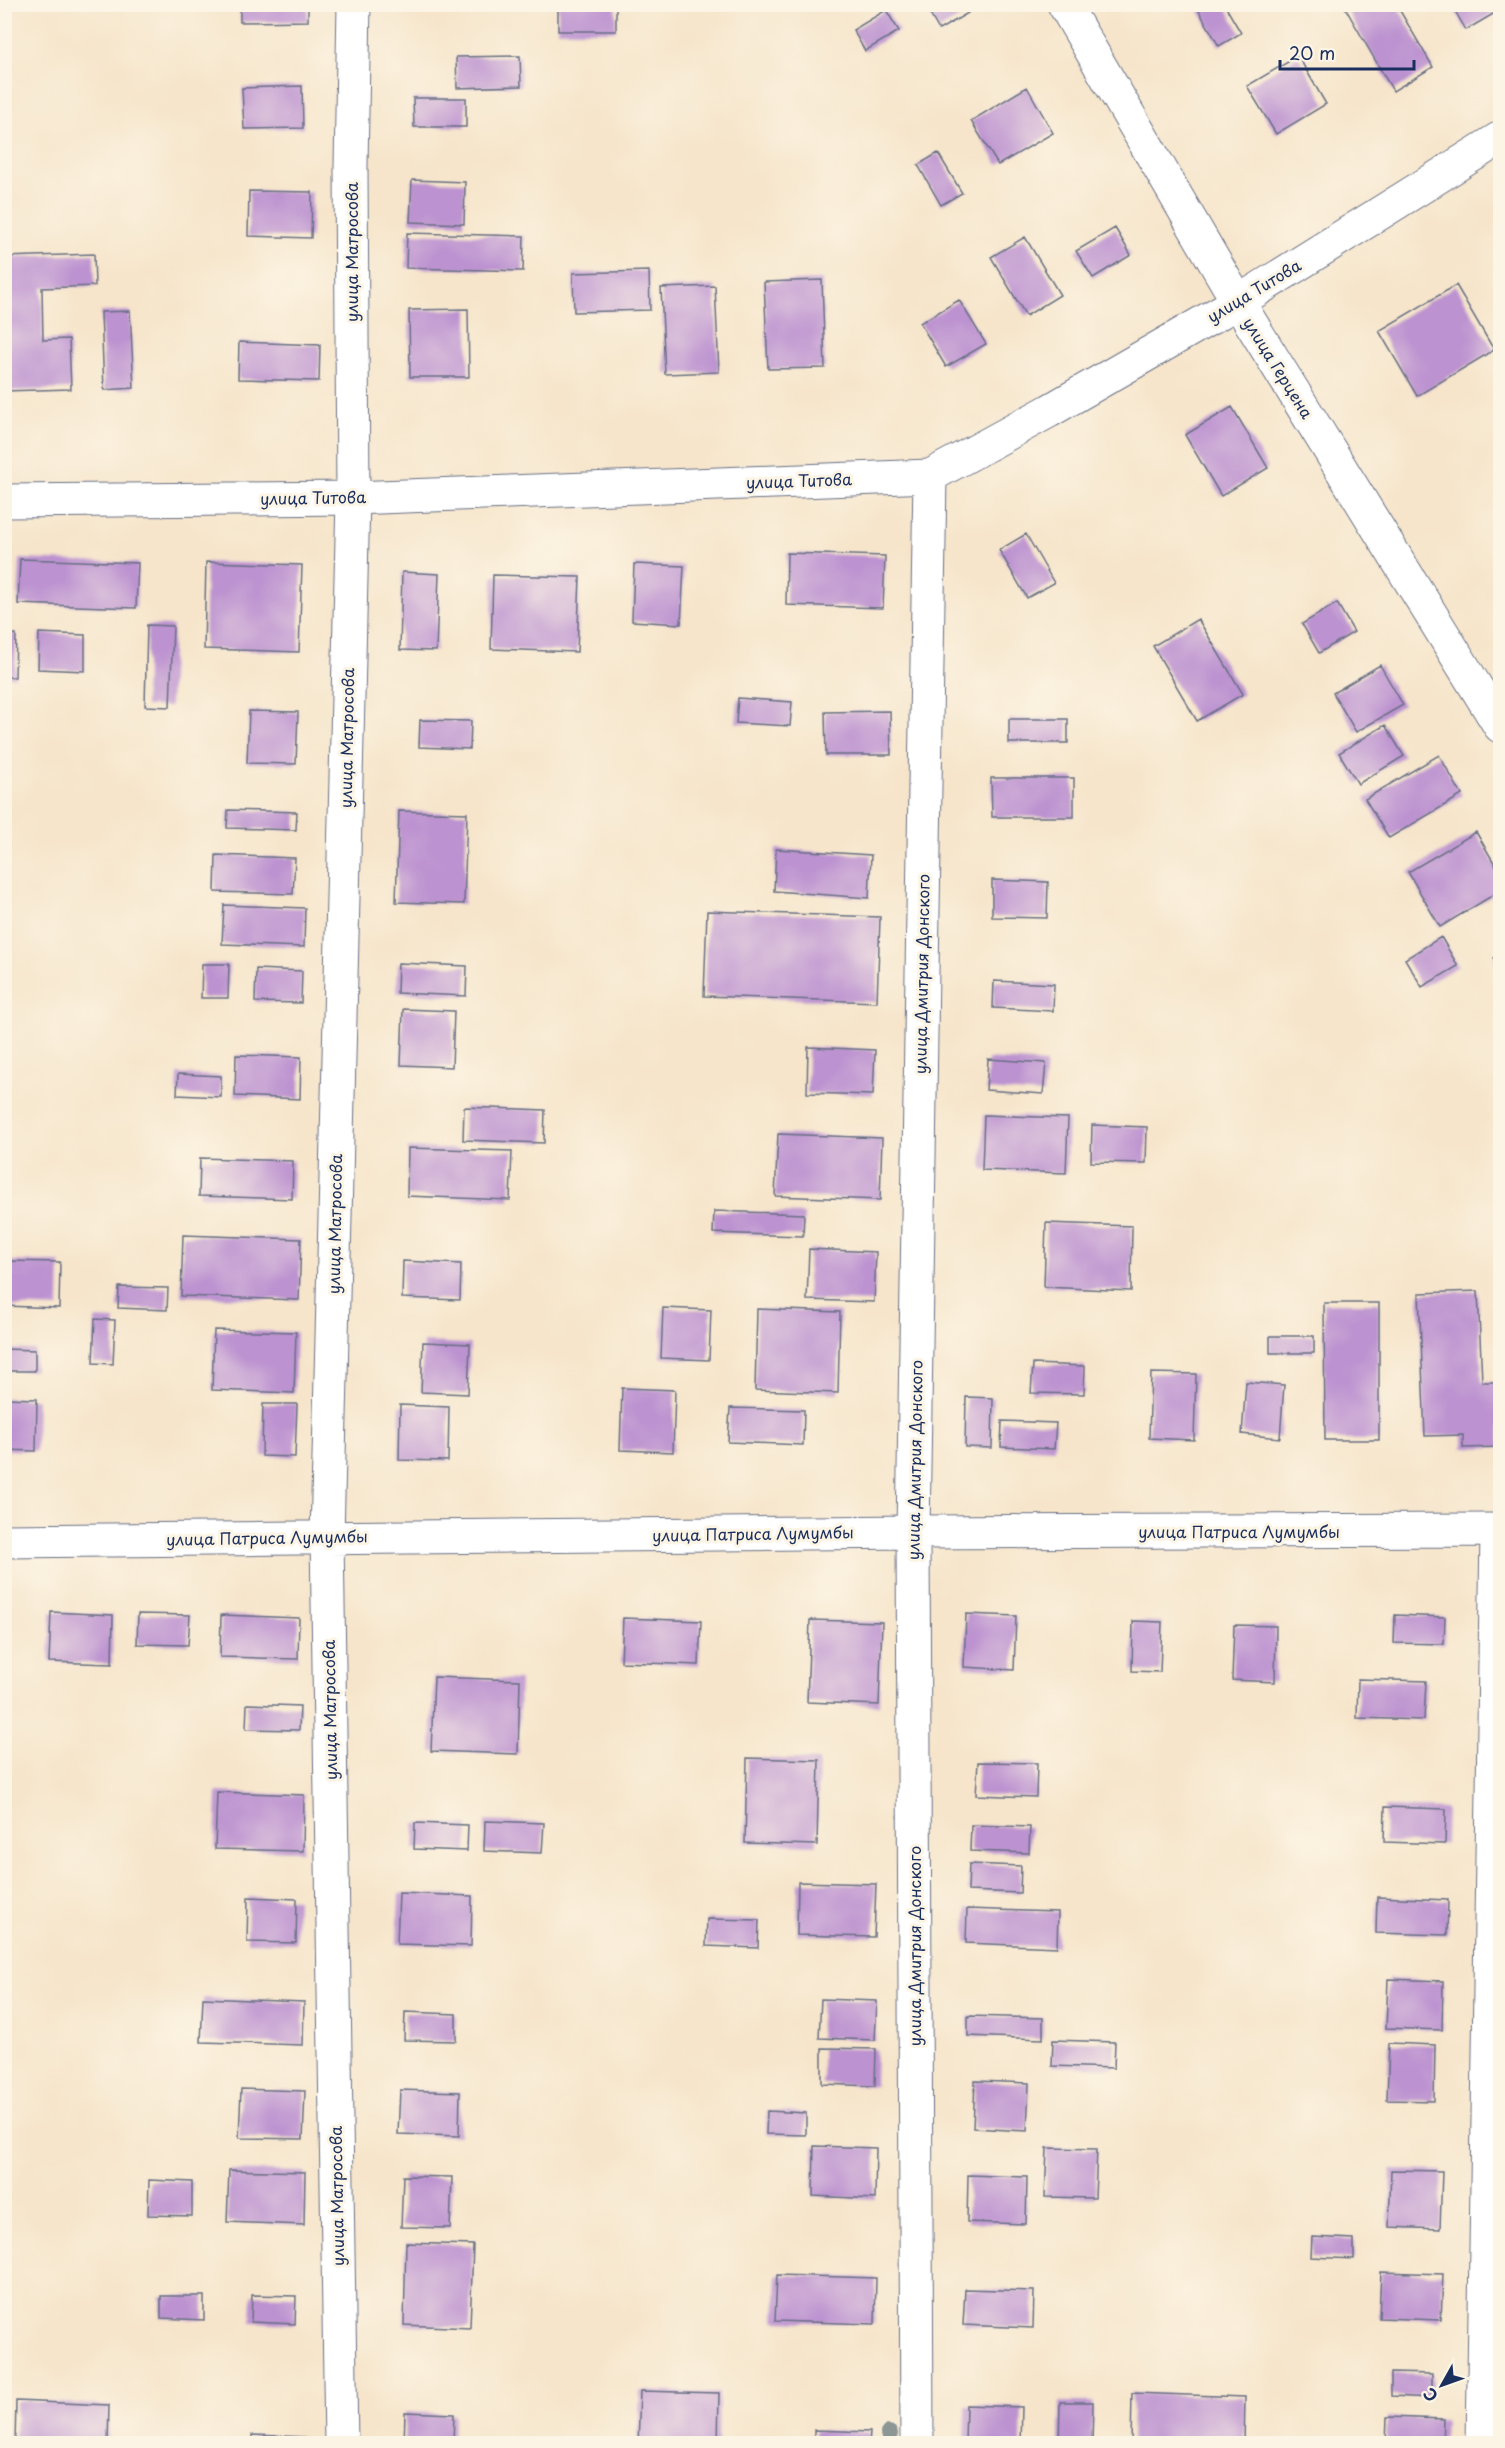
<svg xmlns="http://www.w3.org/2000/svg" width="1505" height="2448" font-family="'Playpen Sans',sans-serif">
<rect width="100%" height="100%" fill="#fcf5e5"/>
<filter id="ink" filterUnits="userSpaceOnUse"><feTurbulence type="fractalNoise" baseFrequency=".0167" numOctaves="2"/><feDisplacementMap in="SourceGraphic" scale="12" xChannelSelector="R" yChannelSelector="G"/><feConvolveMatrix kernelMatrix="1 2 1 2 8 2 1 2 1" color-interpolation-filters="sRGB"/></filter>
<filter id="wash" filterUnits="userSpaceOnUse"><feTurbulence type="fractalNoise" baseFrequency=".008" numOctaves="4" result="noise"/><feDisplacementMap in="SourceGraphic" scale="24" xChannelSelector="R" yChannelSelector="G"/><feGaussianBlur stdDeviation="1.35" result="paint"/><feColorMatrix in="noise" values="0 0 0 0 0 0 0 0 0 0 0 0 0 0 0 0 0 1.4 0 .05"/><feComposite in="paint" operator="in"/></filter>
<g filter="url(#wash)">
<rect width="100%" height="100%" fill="#f6e5cb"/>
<g id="blocks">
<path fill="#bc92d0" d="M240 4H308V21L240 22Z
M558 4H616V31H558Z
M924 4H963L968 13 939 30Z
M1195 4H1224L1241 33 1219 46Z
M1343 4H1396L1433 67 1393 91Z
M1451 4H1500V10L1466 30Z
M886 10 899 31 865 51 853 30Z
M520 56 521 86 457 88 456 57Z
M1298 56 1326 104 1276 134 1247 86Z
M302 86 303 128 244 129 242 88Z
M1027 87 1053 133 998 165 971 121Z
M413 98H466V127H414Z
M938 153 962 193 941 205 918 165Z
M412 180 465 182 464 224 410 222Z
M249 191 312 192 311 238 248 236Z
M1115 228 1131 255 1093 278 1076 251Z
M407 233 524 236 523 271 406 268Z
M1025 237 1060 295 1026 316 991 257Z
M94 254 95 286 42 288 43 340 69 339 71 389 4 391V257Z
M649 271 650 310 574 312 573 273Z
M822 280 825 368 768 369 764 282Z
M1456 285 1494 350 1417 396 1379 331Z
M715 286 719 372 665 374 661 288Z
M959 300 986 344 946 367 920 323Z
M468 309 469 377H410L409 310Z
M130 311 134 388 104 390 101 312Z
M239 342 320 345 319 381 238 379Z
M1232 407 1268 468 1221 496 1185 435Z
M1026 534 1054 583 1027 598 999 550Z
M787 553 885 556 883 608 786 605Z
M20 559 138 563 136 608 18 604Z
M206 562 302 565 299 652 204 649Z
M634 564 684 566 681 624 632 621Z
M402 572 439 574 436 651 400 650Z
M493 575 580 577 577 652 491 649Z
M1337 603 1354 632 1319 653 1302 624Z
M1198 619 1243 694 1197 721 1153 646Z
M147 625 173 626 170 707 145 706Z
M39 633 85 635V671L38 669Z
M4 634H16L15 677H4Z
M1380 665 1403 705 1356 732 1333 693Z
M738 698 792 702 790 726 736 723Z
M249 711 298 712 296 764 247 763Z
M890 711 891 755H826L825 712Z
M1009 719H1068V743H1009Z
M420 720 471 721 470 749 419 747Z
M1385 725 1404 756 1358 784 1339 753Z
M1439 755 1462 795 1389 838 1365 799Z
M991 778H1074V817H992Z
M228 810 297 812 296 830 227 828Z
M399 811 467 813 464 904 396 902Z
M1476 832 1500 873V891L1440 927 1408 872Z
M776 849 871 855 869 898 774 891Z
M216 855 295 858 293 894 215 892Z
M992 880 1048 882 1047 918 992 917Z
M224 905 305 908 304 947 222 944Z
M707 911 880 917 877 1002 704 996Z
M1441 937 1458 966 1422 987 1405 959Z
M1500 954V969L1494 958Z
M398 963 467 966 466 996 397 993Z
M202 964H229L228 998H201Z
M256 969 302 971 301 1003 255 1002Z
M994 981 1054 984 1053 1011 993 1008Z
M403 1009 454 1011 452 1067 401 1065Z
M808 1047 875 1050 873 1095 807 1093Z
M236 1055 301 1057 300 1099 235 1096Z
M988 1059 1046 1063 1043 1094 986 1090Z
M178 1074 221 1076V1097L177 1095Z
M464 1107 545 1110 544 1143 463 1140Z
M984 1115 1068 1118 1066 1173 982 1170Z
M1092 1125 1147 1127 1146 1163 1091 1162Z
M778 1134 882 1138 880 1200 775 1196Z
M408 1148 512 1151 510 1200 407 1196Z
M200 1158 293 1161 292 1199 199 1196Z
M714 1211 804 1214 803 1236 713 1233Z
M1046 1223 1132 1226 1131 1291 1044 1287Z
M183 1235 301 1239 299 1300 181 1296Z
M809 1249 876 1252 874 1302 807 1300Z
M4 1261 60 1262 59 1308 4 1306Z
M403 1261 461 1264 460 1300 402 1298Z
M119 1287 168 1288 167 1310 118 1308Z
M1478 1291 1482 1382H1500V1447L1463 1448V1435L1425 1436 1419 1293Z
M1324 1303H1379V1440H1325Z
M663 1308 711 1310 709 1360 661 1358Z
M757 1309 840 1312 838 1393 755 1390Z
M95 1319 115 1320 113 1364 93 1363Z
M214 1330 296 1332 294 1393 212 1390Z
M1270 1336H1314V1353H1270Z
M423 1342 470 1344 468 1394 421 1392Z
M4 1349 35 1350V1371H4Z
M1033 1364 1085 1366 1084 1394 1031 1393Z
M1151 1373 1196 1374 1194 1440 1149 1438Z
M1246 1382 1284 1385 1280 1438 1242 1434Z
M622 1388 675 1390 673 1452 620 1450Z
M966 1397 993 1398 992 1448 965 1447Z
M4 1398 37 1399 36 1451 4 1450Z
M263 1404H297L295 1457 262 1456Z
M400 1405 449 1407 448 1461 399 1460Z
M730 1408 804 1410 803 1445 728 1442Z
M1002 1421 1056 1423 1054 1449 1001 1447Z
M51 1612 113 1615 112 1664 49 1662Z
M138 1614 190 1615 188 1645 137 1644Z
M966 1614 1016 1616 1014 1670 964 1667Z
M221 1615 299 1618 298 1659 220 1657Z
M1395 1615 1445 1617 1444 1644 1394 1643Z
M623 1618 701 1621 699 1665 621 1662Z
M810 1620 882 1622 879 1705 807 1702Z
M1133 1621 1162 1622 1160 1672 1132 1671Z
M1234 1625 1276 1626 1275 1682 1232 1680Z
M434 1677 520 1680 518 1754 431 1751Z
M1358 1679 1426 1681 1424 1720 1357 1718Z
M247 1704 300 1706 299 1730 246 1729Z
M747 1758 819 1760 817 1845 745 1843Z
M978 1762 1037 1763 1036 1797 976 1795Z
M217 1792 304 1795 303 1851 215 1849Z
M1385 1807 1446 1809 1445 1844 1384 1842Z
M485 1821 544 1823 542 1853 484 1851Z
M415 1823 468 1825 467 1851 414 1849Z
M971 1825 1030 1827 1029 1853 970 1851Z
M969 1864 1021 1866 1020 1893 968 1891Z
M798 1882 876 1884 874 1937 797 1935Z
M399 1893 472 1896 471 1946 397 1944Z
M248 1897 297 1899 296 1943 247 1942Z
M1377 1897 1448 1900 1447 1935 1376 1933Z
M967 1909 1058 1912 1057 1947 966 1943Z
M707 1919 759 1920 758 1948 706 1946Z
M1388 1979 1443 1981 1442 2030 1386 2028Z
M203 1998 304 2002 303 2045 201 2042Z
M821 1999 877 2001 875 2040 819 2038Z
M405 2012 456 2014V2041L404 2040Z
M968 2016 1043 2018V2039L968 2036Z
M1053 2040 1115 2042 1114 2068 1052 2066Z
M1389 2043 1435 2045 1434 2101 1387 2100Z
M822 2048 876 2049 875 2086 822 2084Z
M975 2081 1029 2083 1027 2131 973 2128Z
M241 2089 305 2091 303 2139 239 2138Z
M400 2090 460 2092 459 2136 398 2134Z
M767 2111 806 2113V2135L766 2134Z
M814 2146 876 2148 875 2199 813 2196Z
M1047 2148 1097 2149 1095 2198 1045 2197Z
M229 2170 305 2172 304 2225 227 2222Z
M1391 2170 1442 2171 1440 2229 1389 2227Z
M968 2175 1027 2177 1026 2224 967 2222Z
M403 2176 452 2177 450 2228 401 2227Z
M149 2180 192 2182V2216L148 2215Z
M1312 2237 1354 2239V2259L1311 2257Z
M406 2243 473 2245 470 2328 404 2325Z
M1381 2272 1443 2274 1441 2320 1379 2318Z
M777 2275 876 2278 875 2324 775 2321Z
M965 2289 1034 2291 1033 2328 963 2325Z
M252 2295 296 2296 295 2324 251 2322Z
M161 2296H204V2320L161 2318Z
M1391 2373 1432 2374V2398L1391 2396Z
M640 2391 719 2393 718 2444H638Z
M1132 2393 1245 2397 1244 2444H1131Z
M16 2401 109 2405 108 2444H15Z
M1060 2402H1093L1092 2444H1059Z
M966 2405 1022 2407 1021 2444H965Z
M405 2412 454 2414 453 2444H404Z
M1387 2417 1444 2419 1443 2444H1386Z
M814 2430 870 2432 869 2444H814Z
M252 2435 305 2437V2444H252Z"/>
</g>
</g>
<g filter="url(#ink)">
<use href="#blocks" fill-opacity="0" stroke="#686f84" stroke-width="1.5"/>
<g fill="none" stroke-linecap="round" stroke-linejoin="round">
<g stroke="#686f84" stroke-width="35">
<path id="minor" d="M1064 4 1238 302 1500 726
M4 501 353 498 930 476 1049 411 1238 302 1500 138
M4 1541 913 1532 1500 1530
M341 2444 327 1537 353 498 351 166 354 4
M917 2444 913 1532 930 476
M1483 2444 1497 1531"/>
</g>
<use href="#minor" stroke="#fff" stroke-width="33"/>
</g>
<circle fill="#8c9695" cx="889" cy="2434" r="9"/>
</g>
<g text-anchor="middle" stroke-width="6" stroke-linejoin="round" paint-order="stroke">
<g font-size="16" fill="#1b2f5e" stroke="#fcf5e5">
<text transform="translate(352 252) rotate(-90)" y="6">улица Матросова</text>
<text transform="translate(1254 291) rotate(-31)" y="6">улица Титова</text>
<text transform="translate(1278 368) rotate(58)" y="6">улица Герцена</text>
<text transform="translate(799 481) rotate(-2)" y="6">улица Титова</text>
<text transform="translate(313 498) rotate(-1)" y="6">улица Титова</text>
<text transform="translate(347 738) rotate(-89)" y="6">улица Матросова</text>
<text transform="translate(922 974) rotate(-89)" y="6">улица Дмитрия Донского</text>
<text transform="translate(335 1224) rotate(-89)" y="6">улица Матросова</text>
<text transform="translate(915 1460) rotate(-89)" y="6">улица Дмитрия Донского</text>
<text x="1239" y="1538">улица Патриса Лумумбы</text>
<text transform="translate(753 1534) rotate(-1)" y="6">улица Патриса Лумумбы</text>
<text transform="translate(267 1538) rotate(-1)" y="6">улица Патриса Лумумбы</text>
<text transform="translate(330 1710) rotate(-91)" y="6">улица Матросова</text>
<text transform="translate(915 1946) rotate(-90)" y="6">улица Дмитрия Донского</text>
<text transform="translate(337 2196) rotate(-91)" y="6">улица Матросова</text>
</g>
</g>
<rect width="1505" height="2448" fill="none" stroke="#fcf5e5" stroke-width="24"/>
<g transform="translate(1442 2385) rotate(230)" stroke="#fcf5e5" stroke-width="4.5" paint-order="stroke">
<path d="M0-4.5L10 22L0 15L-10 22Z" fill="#1b2f5e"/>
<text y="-9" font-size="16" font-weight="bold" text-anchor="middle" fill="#1b2f5e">С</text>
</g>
<path d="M1280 60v9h134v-9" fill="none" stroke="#1b2f5e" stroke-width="3"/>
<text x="1289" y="60" font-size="18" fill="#1b2f5e" stroke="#fcf5e5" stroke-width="4.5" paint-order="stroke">20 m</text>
</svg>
